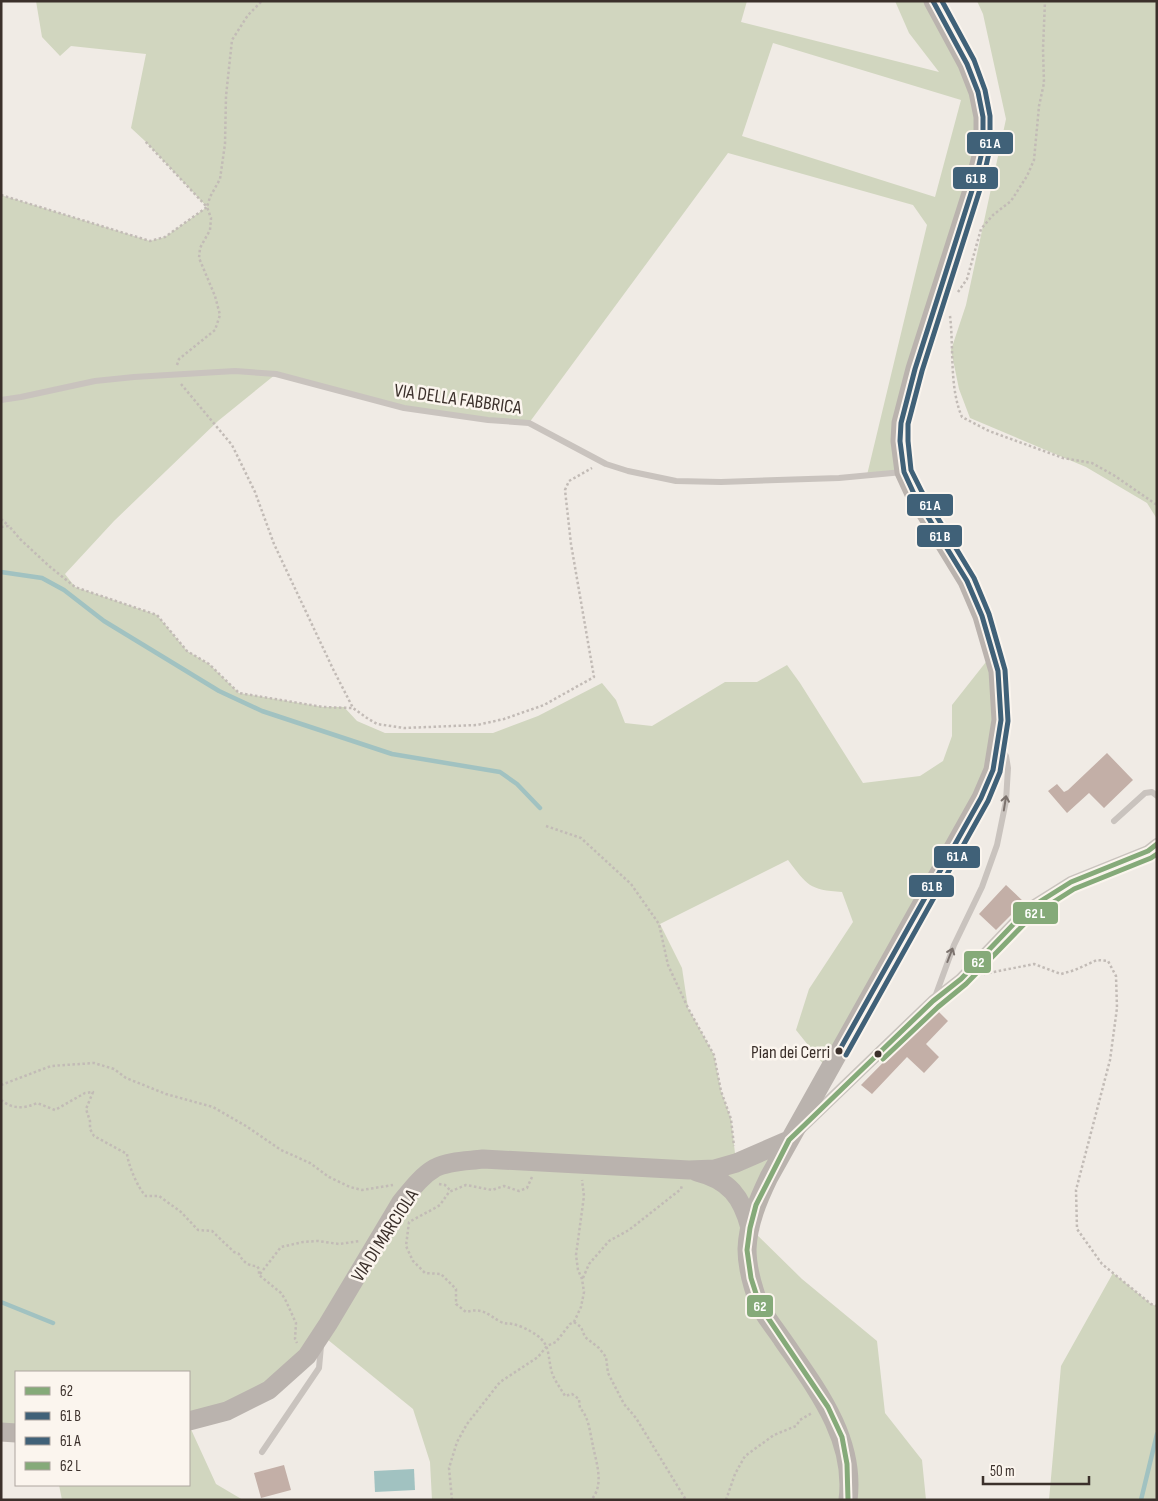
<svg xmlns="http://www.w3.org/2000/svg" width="1158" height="1501" font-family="'Sofia Sans Condensed',sans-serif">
<rect width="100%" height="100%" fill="#f0ebe5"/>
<path fill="#d1d6bf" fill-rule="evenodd" d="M36 1H747L741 22 939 72 909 33 895 1H933L983 117 915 369 904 472 867 475 927 225 913 205 728 153 529 423 404 408 276 374 218 421 114 521 65 574 75 587 157 615 187 651 209 664 239 693 323 707H344L357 721 385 733H493L538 716 602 683 616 700 625 723 652 726 725 682H757L787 665 800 683 863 783 920 776 943 761 952 736V705L993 653V770L828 1070 796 1030 809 989 853 922 842 892C809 890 807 885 788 860L660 924 682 968 688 1008 714 1055 721 1091 731 1119 736 1162 789 1140 750 1228 802 1279 877 1341 885 1413 922 1460 926 1500H432L430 1462 413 1409 322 1335 269 1390 189 1421V1372H16V1433L1 1432V195L150 241 165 237 207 207 145 141 131 128 146 54 71 46 60 56 42 37ZM773 43 961 100 935 197 742 136Z
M977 1H1157V519L1147 503 1086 467 970 418 959 389 951 350 966 305 1006 119 983 14Z
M1113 1273 1151 1304 1157 1306V1500H1049L1061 1366Z
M189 1425 216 1484 243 1500H62L59 1485H189Z"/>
<path fill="#a1c2c1" d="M414 1469 415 1490 375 1492 374 1471Z"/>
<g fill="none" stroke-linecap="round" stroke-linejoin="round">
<path stroke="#a1c2c1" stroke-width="4.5" d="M1 572 42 578 64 590 104 621 219 691 262 711 392 754 500 772 517 784 540 808
M1 1302 53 1323
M1141 1500 1157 1434"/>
</g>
<path fill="#c3afa7" d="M1107 753 1133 780 1104 808 1089 793 1067 813 1048 791 1057 784 1064 792 1068 790Z
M1006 885 1024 902 996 930 979 914Z
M936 1009 948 1021 926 1044 939 1057 924 1073 907 1057 872 1094 861 1085Z
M284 1465 291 1490 261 1498 254 1473Z"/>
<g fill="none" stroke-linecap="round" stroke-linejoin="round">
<path stroke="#c2bbb6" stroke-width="2.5" stroke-dasharray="2.5 2.5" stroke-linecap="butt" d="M1 195 150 241 165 237 207 207 145 141
M958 292 967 279 981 229 993 215 1011 201 1027 176 1034 160 1039 106 1044 83 1043 49 1045 1
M950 316C954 349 949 387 962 417L989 431 1063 458 1092 463 1115 476 1157 505
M177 365 179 359 215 330 220 315 215 296 199 258 200 248 210 230 211 218 207 207 210 197 220 179 225 144 226 96 232 40 248 15 262 1
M181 384 232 445 255 492 274 544 333 669 353 708 367 718 377 724 404 728 477 725 504 719 544 705 594 677 571 544 565 490 569 481 592 468
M1 519 9 526
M1 527 9 526 20 539 49 566 75 587 157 615 187 651 209 664 239 693 323 707 352 708
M546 826 581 838 631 884 659 924 668 965 688 1008 714 1055 721 1091 731 1119 734 1146
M984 974 1034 964 1061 974 1075 970 1097 960 1108 961 1116 976 1117 1008 1110 1060 1076 1190 1077 1229 1102 1264 1151 1304 1157 1306
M1 1085 51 1066 94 1063 114 1069 126 1078 166 1094 213 1107 246 1126 281 1150 310 1163 329 1177 350 1187 362 1190 393 1185
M1 1100C12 1109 24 1109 37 1103L55 1110 85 1093 93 1092 86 1109 90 1121V1129L94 1136 127 1154C128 1164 138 1189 146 1196H159L181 1212 198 1230 212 1231 234 1252 239 1254C243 1262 248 1266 257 1266L259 1269V1275L281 1293 285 1299 296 1323 295 1339 297 1343
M532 1177 527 1188 519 1191 504 1186 492 1190 466 1185 449 1192 440 1205 435 1208 409 1222 406 1246 413 1261 425 1273 441 1274 456 1289V1304L466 1312C483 1307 488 1315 501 1322 505 1324 508 1323 512 1324 518 1325 525 1328 530 1331 550 1342 547 1350 551 1369 553 1379 560 1387 565 1396L572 1394 579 1399 580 1408C589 1417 590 1433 593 1446 596 1462 605 1485 591 1500
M439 1184 445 1185 451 1191
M260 1274 281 1247 303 1242 318 1241 339 1244 360 1241
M583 1278 589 1264 609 1241 629 1230 681 1189 682 1185
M574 1322 581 1327 585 1337 599 1348 606 1357 608 1373 624 1404 636 1418 686 1500
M452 1500 449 1468 457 1442 467 1424 500 1382 538 1357 547 1346 556 1342 570 1324 574 1322 581 1307 584 1292 582 1279 578 1270 576 1255 584 1196 582 1180
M726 1500 735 1474 745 1456 774 1435 796 1426 800 1420 812 1413"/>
<path stroke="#c9c3be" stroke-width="6" d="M1 400 21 397 95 381 134 377 235 371 276 374 404 408 488 420 529 423 606 464 628 471 676 481 721 482 839 478 903 472
M1114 821 1145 793 1152 792 1157 796
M935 997 954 945 982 887 997 845 1006 801 1008 768 1006 756 1001 748
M262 1452 319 1368 321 1346"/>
<path stroke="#c9c3be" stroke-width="12" d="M801 1128 933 1001 961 979 1028 909 1071 882 1148 851 1157 844"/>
<path stroke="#bab3ae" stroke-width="19" d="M697 1172C729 1180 742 1197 750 1228
M189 1421 227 1411 269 1390 307 1356 328 1324 401 1202C411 1190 421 1176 435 1168 448 1161 468 1161 483 1159L689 1170 715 1169 736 1163 789 1140
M1 1432 16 1433
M848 1500C856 1438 815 1387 782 1339 775 1328 764 1316 759 1304 753 1288 747 1266 747 1249 748 1223 758 1200 769 1177L981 798 993 770 1001 720 998 671 982 616 967 581 915 496 904 472 900 441 901 423 915 369 975 181 983 148V117L978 92 967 64 933 1"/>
<g stroke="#fbf5ee" stroke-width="9">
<path id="bus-1" d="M848 1500 847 1464 842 1437 828 1407 760 1306 751 1278 747 1250 750 1228 756 1205 789 1140 933 1001 961 979 1028 909 1071 882 1148 851 1157 844"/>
</g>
<g stroke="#fbf5ee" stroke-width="9">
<path id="bus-2" d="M839 1051 981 798 993 770 1001 720 998 671 982 616 967 581 915 496 904 472 900 441 901 423 915 369 975 181 983 148V117L978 92 967 64 933 1"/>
</g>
<g stroke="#fbf5ee" stroke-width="9">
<path id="bus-3" d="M846 1055 988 801 1000 772 1008 721 1005 670 989 614 974 578 922 492 911 470 908 441V424L922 371 982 183 990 149V116L985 90 974 60 942 1"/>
</g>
<g stroke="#fbf5ee" stroke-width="9">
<path id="bus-4" d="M883 1059 938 1007 966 984 1033 915 1074 889 1151 858 1157 854"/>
</g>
<use href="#bus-1" stroke="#85aa79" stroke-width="5"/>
<use href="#bus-2" stroke="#406178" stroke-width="5"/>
<use href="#bus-3" stroke="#406178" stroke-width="5"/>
<use href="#bus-4" stroke="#85aa79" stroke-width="5"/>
</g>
<defs><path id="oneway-shaft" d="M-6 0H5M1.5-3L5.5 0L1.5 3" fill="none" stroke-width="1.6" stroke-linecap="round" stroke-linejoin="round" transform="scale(1.25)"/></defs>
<g stroke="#7b726d">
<use href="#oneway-shaft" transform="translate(1005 803) rotate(-81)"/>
<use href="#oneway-shaft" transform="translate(950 955) rotate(-69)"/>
</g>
<g fill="#3b302b" stroke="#fbf5ee" stroke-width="2">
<circle cx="839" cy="1051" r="4.5"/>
<circle cx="878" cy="1054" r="4.5"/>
</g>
<g text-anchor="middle" stroke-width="5" stroke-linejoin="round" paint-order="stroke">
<g font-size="18" fill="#3b302b" stroke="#fbf5ee" text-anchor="end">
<text x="830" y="1058">Pian dei Cerri</text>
</g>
<g font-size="19" fill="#3b302b" stroke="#fbf5ee">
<text transform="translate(458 398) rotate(8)" y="7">VIA DELLA FABBRICA</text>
<text transform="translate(384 1235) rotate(-57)" y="7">VIA DI MARCIOLA</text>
</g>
</g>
<g stroke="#fbf5ee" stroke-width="2">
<rect x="966" y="131" width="48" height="24" rx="5" fill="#406178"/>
<rect x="952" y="166" width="47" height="24" rx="5" fill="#406178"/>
<rect x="906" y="493" width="48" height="24" rx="5" fill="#406178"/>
<rect x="916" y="524" width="47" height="24" rx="5" fill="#406178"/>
<rect x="933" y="845" width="48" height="24" rx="5" fill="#406178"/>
<rect x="908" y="874" width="47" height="24" rx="5" fill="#406178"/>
<rect x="1012" y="901" width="47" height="24" rx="5" fill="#85aa79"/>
<rect x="963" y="950" width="29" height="24" rx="5" fill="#85aa79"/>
<rect x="746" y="1294" width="28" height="24" rx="5" fill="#85aa79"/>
</g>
<g font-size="14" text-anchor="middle" font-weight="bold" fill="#fff">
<text x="990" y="148">61 A</text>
<text x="976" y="183">61 B</text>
<text x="930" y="510">61 A</text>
<text x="940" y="541">61 B</text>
<text x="957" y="861">61 A</text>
<text x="932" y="891">61 B</text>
<text x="1035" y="918">62 L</text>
<text x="978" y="967">62</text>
<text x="760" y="1311">62</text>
</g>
<rect width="1158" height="1501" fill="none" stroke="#3b302b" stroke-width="5"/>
<rect x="15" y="1371" width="175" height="115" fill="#fbf5ee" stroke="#aea6a0"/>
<rect x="25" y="1387" width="25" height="8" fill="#85aa79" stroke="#aea6a0"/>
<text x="60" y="1396" font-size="15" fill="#3b302b">62</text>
<rect x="25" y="1412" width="25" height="8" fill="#406178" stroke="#aea6a0"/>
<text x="60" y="1421" font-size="15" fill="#3b302b">61 B</text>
<rect x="25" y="1437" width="25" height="8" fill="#406178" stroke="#aea6a0"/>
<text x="60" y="1446" font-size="15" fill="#3b302b">61 A</text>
<rect x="25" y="1462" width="25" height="8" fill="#85aa79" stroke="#aea6a0"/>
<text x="60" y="1471" font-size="15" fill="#3b302b">62 L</text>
<path d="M983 1476v8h106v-8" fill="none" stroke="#3b302b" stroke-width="2.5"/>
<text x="990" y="1476" font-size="15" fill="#3b302b" stroke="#fbf5ee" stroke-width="4" paint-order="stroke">50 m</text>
</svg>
